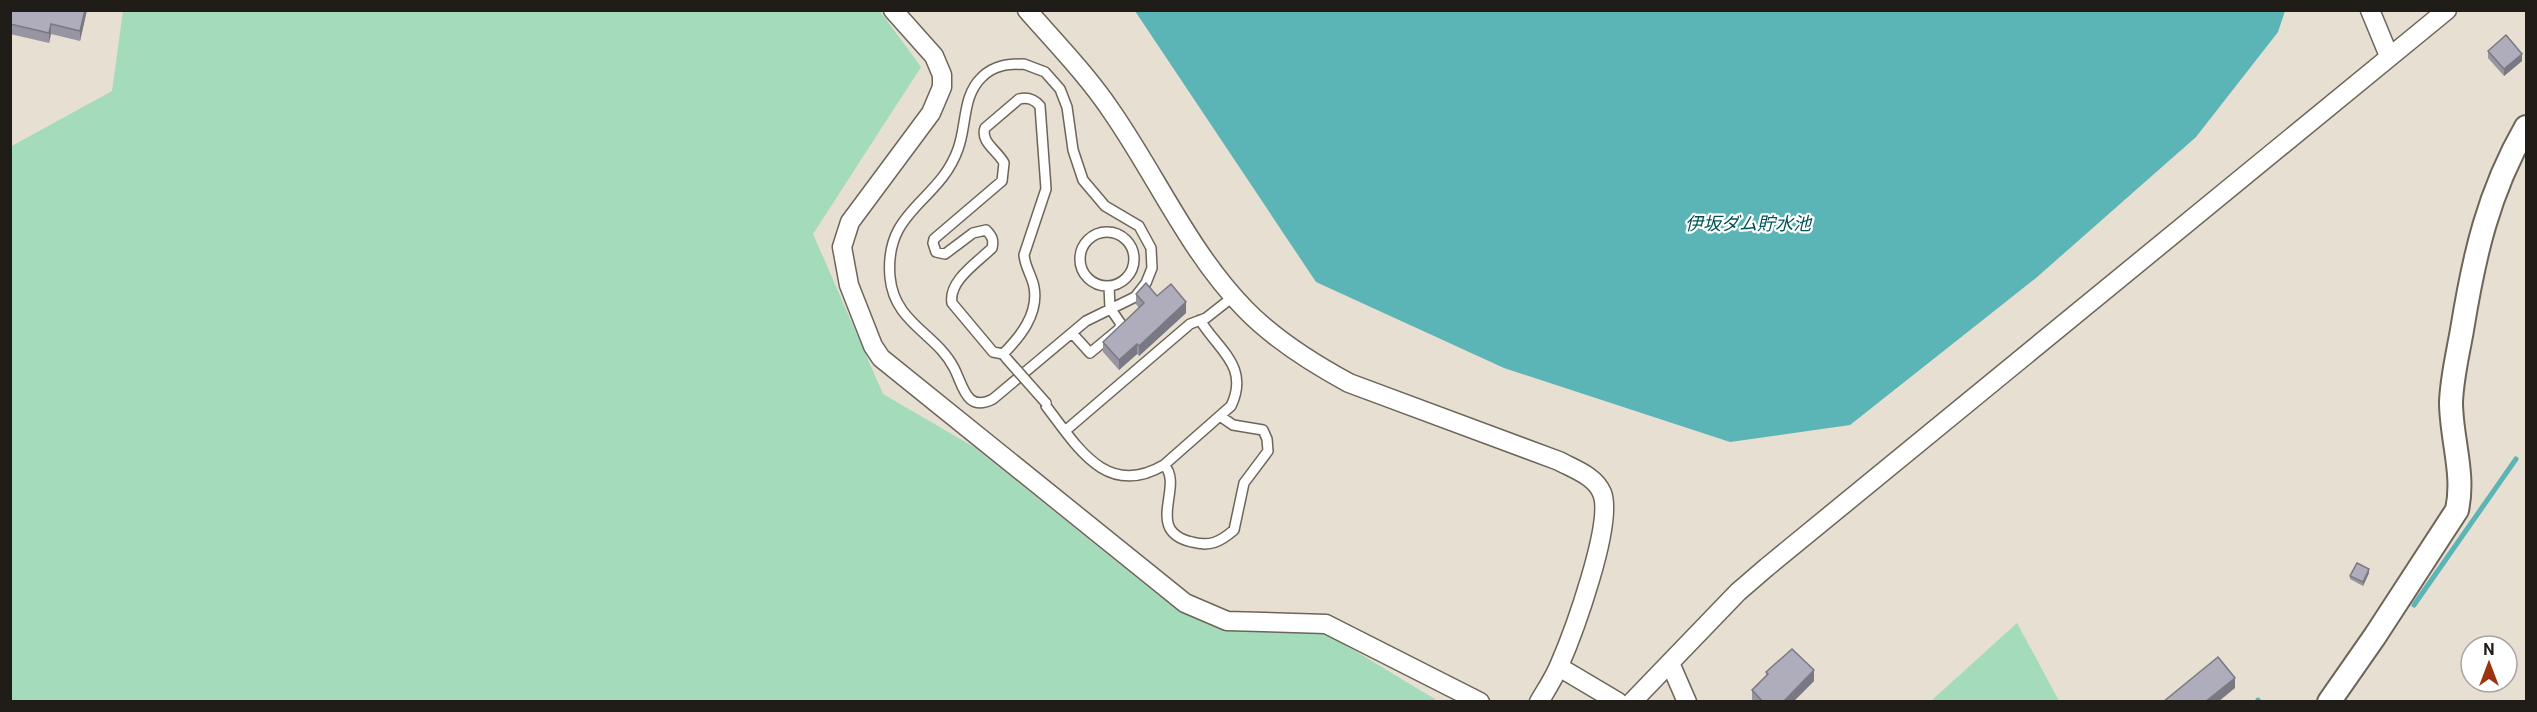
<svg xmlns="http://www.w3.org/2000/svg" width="2537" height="712" font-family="Roboto,'Noto Sans JP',sans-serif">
<rect width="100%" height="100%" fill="#e7dfd1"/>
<path fill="#a4dbba" d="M123 11H880L921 67 813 234 883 394 974 447 1163 599 1217 628 1327 634 1438 701H11L10 147 112 91Z
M2017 623 2059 701H1931Z"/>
<path fill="#5bb4b5" d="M1135 11H2285L2278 32 2196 137 2036 278 1850 425 1730 442 1504 368 1316 282Z"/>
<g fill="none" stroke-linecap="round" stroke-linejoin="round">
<path stroke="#5bb4b5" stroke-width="5" d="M2414 605 2516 459
M2258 700 2259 702"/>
<g stroke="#6c6559" stroke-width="12">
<path id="service" d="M1024 64 1045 72 1060 89 1067 107 1073 150 1083 180 1105 206 1139 226 1151 248 1152 268 1146 283 1135 297 1086 321 993 399C966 413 963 385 954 368 936 333 894 323 890 277 884 209 939 203 958 149 967 125 962 96 982 77 994 65 1008 64 1024 64Z
M1080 259a27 27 0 1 1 54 0a27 27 0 1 1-54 0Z
M1072 333 1090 353 1119 329 1121 324 1110 308 1109 286
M1003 354C1020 337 1039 314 1034 287 1032 276 1025 267 1024 255L1046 189 1040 106C1034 99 1028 97 1019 99L985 128C980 142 998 151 1004 163L1002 181 934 239 933 243 936 252 945 254 973 233 986 230C992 236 994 240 992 248 978 262 948 281 952 303L993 352 1003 354 1007 359
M1046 403V406C1077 446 1106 499 1164 465L1231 406C1250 366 1218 350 1200 320
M1065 431 1190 324 1206 318 1234 296
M1164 465C1185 486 1143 531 1192 542 1210 547 1220 542 1234 530L1244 483 1268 451 1267 439 1263 430 1233 425 1220 416"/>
</g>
<g stroke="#6c6559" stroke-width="21">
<path id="minor" d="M893 10 934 56 942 75V87L931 113 850 222 842 247 849 285 873 346 881 358 1185 603 1227 621 1326 624 1480 702
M1027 10C1056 43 1088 76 1112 112 1157 177 1190 253 1245 309 1275 340 1312 363 1349 383L1559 461C1574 469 1595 476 1602 493 1614 523 1573 634 1559 666 1554 678 1546 690 1539 702
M2370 10 2389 56
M1670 663 1687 702
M1559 667 1618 702
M1632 702 1738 592 1767 567 2447 10"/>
</g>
<g stroke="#6c6559" stroke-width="26">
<path id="tertiary" d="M2329 702 2375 636 2457 510C2465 474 2451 438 2451 402 2452 377 2458 353 2462 330 2474 256 2488 193 2526 127"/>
</g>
<use href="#service" stroke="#fff" stroke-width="9"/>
<use href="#minor" stroke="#fff" stroke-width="18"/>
<use href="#tertiary" stroke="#fff" stroke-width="22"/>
<g stroke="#6c6559" stroke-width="12" stroke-linecap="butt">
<path id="service-bridge" d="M1007 359 1046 403"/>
</g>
<use href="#service-bridge" stroke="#fff" stroke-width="9"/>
</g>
<path fill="#9695a1" d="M10 10H87L80 41 51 34 49 43 10 34Z
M2488 51 2522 61 2504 76 2488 58Z
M1136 294 1157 296 1186 313 1139 356 1137 354 1119 370 1103 352V342L1139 308 1136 304Z
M2369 573 2363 586 2350 579V576Z
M1766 672 1814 681 1793 702H1753L1752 700V690L1766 676Z"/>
<path fill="#7a7983" d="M85 10H87L80 41V31Z
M51 24V34L49 43V33Z
M2522 54V61L2504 76V69Z
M1186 302V313L1139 356V346Z
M1137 344V354L1119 370V360Z
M2369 569V573L2363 586V582Z
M1814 670V681L1793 702H1783Z
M2235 678V688L2218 702H2205Z"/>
<path fill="#afadbb" stroke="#7a7983" stroke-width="1.5" d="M10 10H85L80 31 51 24 49 33 10 24Z
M2506 35 2522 54 2504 69 2488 51Z
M1146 283 1157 296 1171 284 1186 302 1139 346 1137 344 1119 360 1103 342 1144 303 1136 294Z
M2357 563 2369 569 2363 582 2350 576Z
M1792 649 1814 670 1783 702H1763L1752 690 1768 674 1766 672Z
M2218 657 2235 678 2205 702H2163Z"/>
<g text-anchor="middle" stroke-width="4.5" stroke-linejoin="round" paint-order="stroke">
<g font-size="18" font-style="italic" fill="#005556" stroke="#fff">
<text x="1748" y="230">伊坂ダム貯水池</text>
</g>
</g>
<rect width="2537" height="712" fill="none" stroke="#201d18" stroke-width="24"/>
<g transform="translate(2489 664)"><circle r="28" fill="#ffffff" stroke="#a6a5a3" stroke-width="1.5"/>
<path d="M0-4.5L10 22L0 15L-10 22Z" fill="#9b340e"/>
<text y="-9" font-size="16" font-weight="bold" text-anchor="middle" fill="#201d18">N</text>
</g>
</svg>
